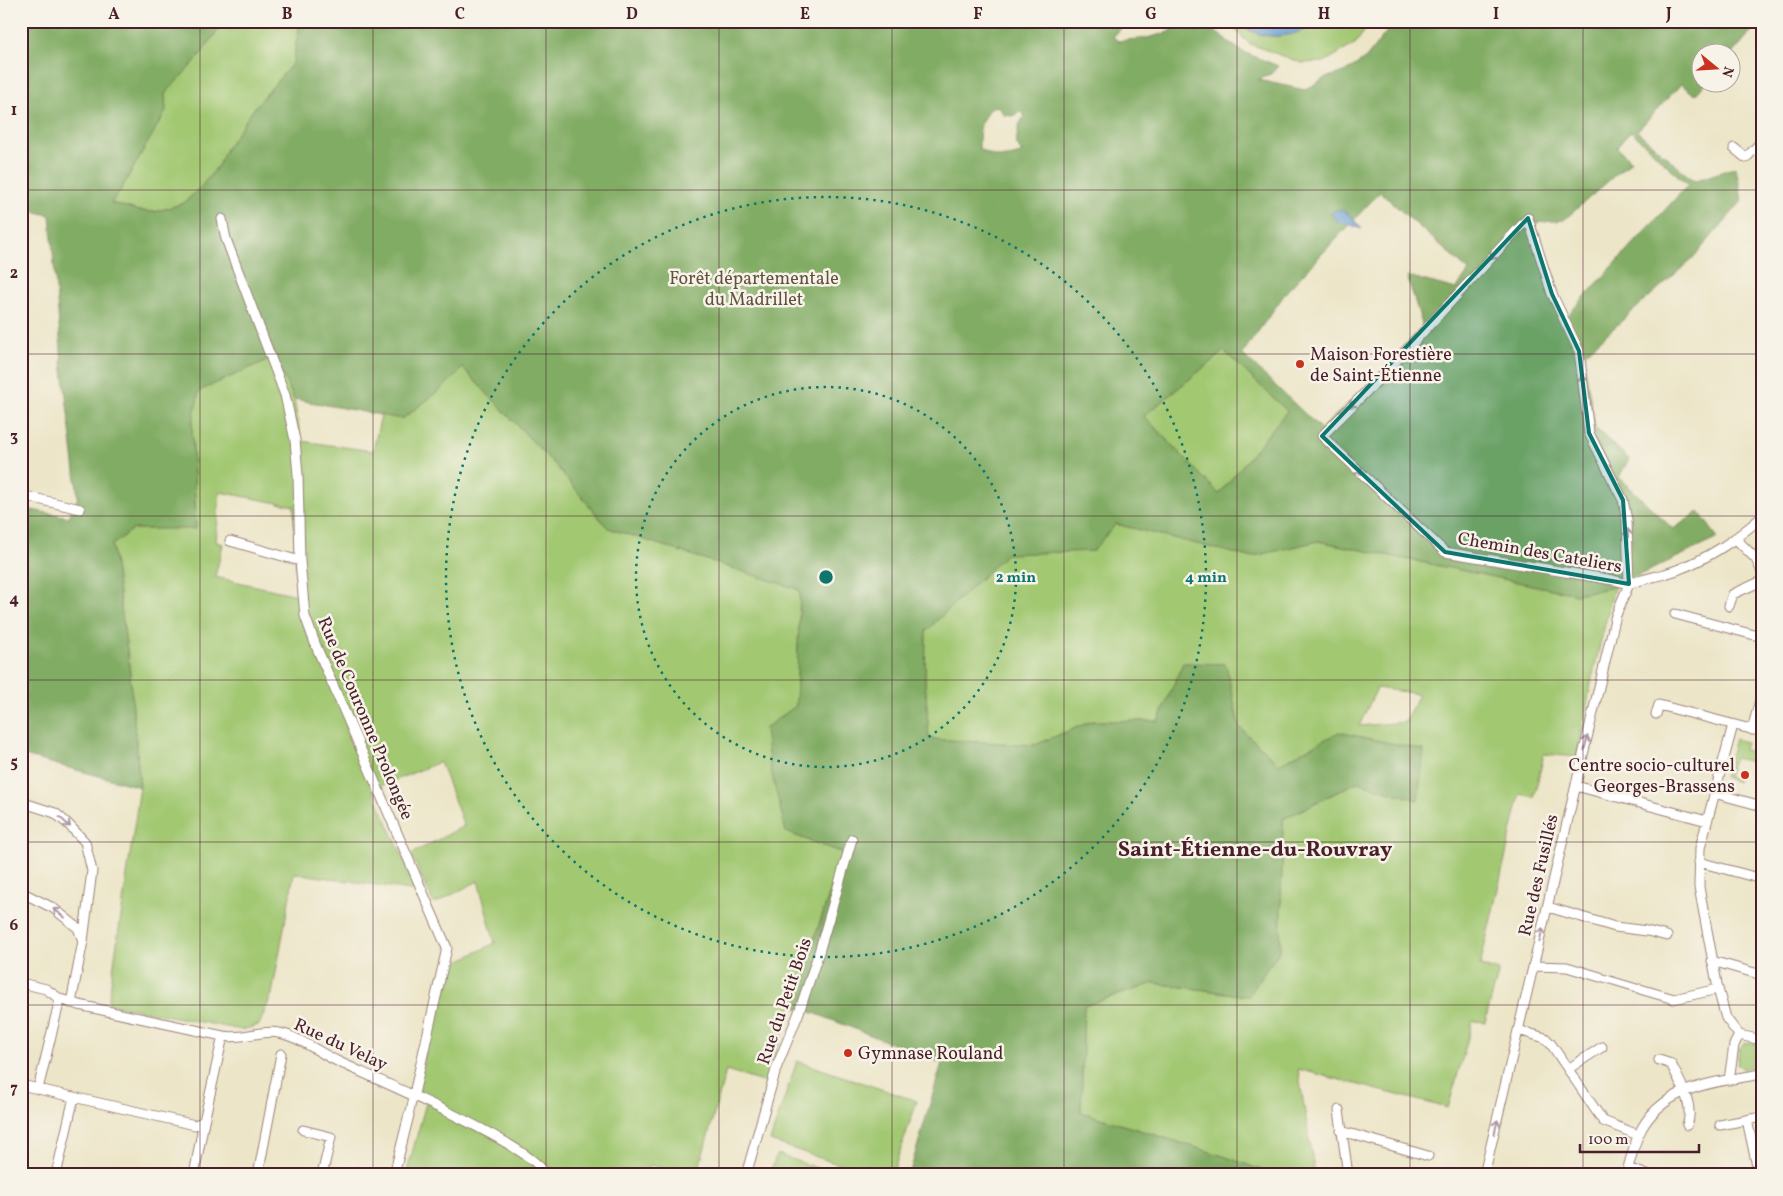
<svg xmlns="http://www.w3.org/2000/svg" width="1783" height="1196" font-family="Vollkorn,serif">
<rect width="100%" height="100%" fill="#f7f3e8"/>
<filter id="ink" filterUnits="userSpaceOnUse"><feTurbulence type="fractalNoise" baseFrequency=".02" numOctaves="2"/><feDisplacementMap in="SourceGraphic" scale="10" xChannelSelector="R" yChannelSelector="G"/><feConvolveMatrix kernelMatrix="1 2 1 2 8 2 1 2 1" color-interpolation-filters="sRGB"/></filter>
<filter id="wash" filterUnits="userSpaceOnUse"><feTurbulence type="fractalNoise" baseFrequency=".0096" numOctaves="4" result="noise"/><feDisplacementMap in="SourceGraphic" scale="20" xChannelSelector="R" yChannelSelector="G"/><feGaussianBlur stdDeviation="1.12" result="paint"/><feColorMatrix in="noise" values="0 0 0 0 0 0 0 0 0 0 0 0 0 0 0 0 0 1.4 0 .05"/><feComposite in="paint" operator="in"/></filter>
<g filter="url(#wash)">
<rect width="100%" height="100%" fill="#ece5c7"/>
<path fill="#a2c872" stroke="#76744e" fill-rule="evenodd" d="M225 21H300L293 63 255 107 226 149 218 166 200 188 184 203 155 212 140 211 111 203 120 191 165 111V94L197 59Z
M1225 21H1238C1256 40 1280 39 1303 30 1309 27 1315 24 1321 22 1329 19 1361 21 1372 21L1355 44 1324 62 1302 63 1250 44Z
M1224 351 1288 411 1219 494 1144 416Z
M274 357 294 399 301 441 373 451 381 415 402 419 443 388 463 368 557 467 608 528 800 590 796 706 765 728 786 832 843 853 766 1083 726 1071 697 1175H689L650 1165 647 1175H406L428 1096 416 1090 448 969 459 961 495 943 478 881 434 904 411 854 464 826 440 762 383 785 373 791 418 891 294 873 272 994 259 1025 242 1030 108 1004 140 787 129 664 112 545 133 529 196 528 192 425 199 391ZM220 492 294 506 297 595 215 577 223 544 216 542Z
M1116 524 1250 557 1318 541 1576 594 1614 587 1592 678 1577 757 1544 754 1534 797 1520 794 1480 966 1499 970 1485 1022 1473 1021 1448 1108 1298 1069 1315 1175H1275L1223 1156 1081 1112 1084 1006 1154 983 1248 996 1280 950 1283 819 1357 782 1418 800 1339 732 1279 764 1239 727 1225 664 1183 663 1158 721H1092L1035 745 929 739 925 679 926 631 1006 554 1092 551ZM1377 688 1419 694 1405 722 1359 726Z
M1735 739 1746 742 1744 750 1762 755V764L1734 758 1728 777 1738 780 1737 782 1724 777Z
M1750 1042 1762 1046V1060L1753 1061 1754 1067 1743 1069 1737 1063 1739 1049 1744 1043Z
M797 1061 917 1101 892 1175H870L770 1141Z
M777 1154 836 1175H769Z"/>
<path fill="#81ac64" stroke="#666648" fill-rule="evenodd" d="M21 21H225L197 59 165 94 166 111 120 191 111 203 140 211 155 212 184 203 200 188 218 166 226 149 255 107 293 63 300 21H1154L1147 25 1122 27 1113 37 1118 41 1147 38 1166 33 1181 25H1211L1213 30 1241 51 1278 66 1272 73 1258 80 1305 90 1325 78 1347 71 1366 58 1395 21H1754L1757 25 1731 55 1730 52H1700V82L1706 83 1695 95 1681 84 1637 131 1694 181 1736 167 1742 201 1692 259 1583 355 1595 428 1629 459 1619 477 1673 529 1699 512 1718 538 1614 587 1576 594 1318 541 1250 557 1116 524 1093 551 1006 554 926 631 925 680 929 739 1035 745 1092 721H1158L1183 663 1226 664 1239 727 1279 764 1339 732 1424 750 1418 800 1357 782 1283 819 1280 950 1248 996 1154 983 1084 1006 1081 1112 1223 1156 1275 1175H909L942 1063 814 1013 792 1007 843 853 786 832 769 763 765 728 796 706 800 590 608 528 557 467 463 368 443 388 402 419 294 399 274 357 199 391 192 425 196 529H133L112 545 129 664 140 787 21 755V508L69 517 78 497 62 362 50 215 21 209ZM994 106 999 107 1004 115 1012 116 1020 112 1025 115 1019 125 1016 143 1022 153C1006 160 993 158 979 148 979 131 980 116 994 106ZM1631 131 1688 185 1566 317 1556 293 1534 223 1564 220 1631 161 1617 147ZM1380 192 1469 271 1456 289 1407 276 1423 327 1372 381 1321 429 1242 354 1287 291ZM1224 351 1287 411 1219 494 1144 416Z"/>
<path fill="#669ed4" stroke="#585e80" d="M1238 21H1321C1296 38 1261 44 1238 21Z
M1338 210C1349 210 1355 222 1362 229L1351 225 1338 222 1331 214 1332 212Z"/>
</g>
<g filter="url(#ink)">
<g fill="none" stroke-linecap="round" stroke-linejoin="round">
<g stroke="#9b8279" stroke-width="9">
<path id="pedestrian" d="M1600 977 1640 989
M409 1115 414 1094"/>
</g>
<g stroke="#9b8279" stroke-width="11">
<path id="minor" d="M1734 148 1746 158 1762 141
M222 219 226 239 285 395 295 440 298 475 300 561 305 616 316 646 447 948 414 1094
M21 495 80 509
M1735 538 1756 559 1762 572
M230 541 300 561
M1629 584C1645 578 1661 576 1677 570 1711 557 1735 540 1762 517
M1729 606 1733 594 1762 581
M1675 614 1762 637
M1656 714 1659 705 1762 732
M1733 725 1700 848 1699 887 1718 989 1726 1018 1739 1035
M1752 730 1762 693
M1576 786 1707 821
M1714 793 1762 806
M21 802 55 813 68 824 85 842 92 871 83 941
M1699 862 1762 879
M21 892 53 908 78 928 83 941 71 1003
M1548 907 1615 927 1647 931 1667 936
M1712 961 1762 975
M1534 966 1567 967 1600 977
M21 983 46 989 60 999 79 1005 223 1036C244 1040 261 1029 279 1033 300 1037 318 1052 337 1061 373 1078 533 1145 546 1175
M1640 989 1674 999 1718 989
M1518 1030 1545 1038 1551 1044 1603 1121 1638 1135
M1739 1035 1762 1040
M1659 1060 1671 1064C1680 1082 1695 1106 1687 1125
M1568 1069 1602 1047
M1729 1080 1734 1045 1739 1035
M21 1085 195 1125 204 1121 223 1036
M38 1089 60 999
M1339 1110 1348 1175
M1747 1120 1759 1175
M1720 1125 1762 1117
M303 1130 331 1137 322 1175
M1341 1131 1428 1156
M1628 1168 1647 1175
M56 1175 74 1097
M194 1175 204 1121
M258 1175 281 1054
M394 1175 409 1115
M746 1175 777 1066 798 1015 819 952 852 839
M1484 1175 1616 615 1629 584 1627 520 1623 500 1589 433 1579 351 1552 294 1528 218 1389 369 1322 436 1445 552 1613 580 1629 584
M1626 1175C1630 1162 1633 1147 1639 1134 1661 1086 1715 1082 1762 1074"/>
</g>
<use href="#pedestrian" stroke="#fff" stroke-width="7"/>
<use href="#minor" stroke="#fff" stroke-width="9"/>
</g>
<defs><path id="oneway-shaft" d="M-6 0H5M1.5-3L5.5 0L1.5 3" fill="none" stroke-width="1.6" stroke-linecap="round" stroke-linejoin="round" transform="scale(1.25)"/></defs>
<g stroke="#ae9aa0">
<use href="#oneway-shaft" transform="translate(1495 254) rotate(133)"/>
<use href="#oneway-shaft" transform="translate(1583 382) rotate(-97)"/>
<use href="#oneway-shaft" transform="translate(1355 402) rotate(135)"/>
<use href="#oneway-shaft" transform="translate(1357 469) rotate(43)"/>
<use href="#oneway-shaft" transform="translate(1628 536) rotate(-92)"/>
<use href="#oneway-shaft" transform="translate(1586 743) rotate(-77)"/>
<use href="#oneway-shaft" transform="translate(65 822) rotate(42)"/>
<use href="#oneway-shaft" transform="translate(59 913) rotate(-142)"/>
<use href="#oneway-shaft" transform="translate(1541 935) rotate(-77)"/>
<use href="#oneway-shaft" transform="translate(1496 1127) rotate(-77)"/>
</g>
</g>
<path fill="#0f766e" fill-opacity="0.2" stroke="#0f766e" stroke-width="4" stroke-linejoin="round" d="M1528 218 1552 294 1579 351 1589 433 1623 500 1629 584 1445 552 1322 436Z"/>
<path fill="none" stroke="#4a1f2b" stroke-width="1" stroke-opacity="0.55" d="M200 21V1175M373 21V1175M546 21V1175M719 21V1175M892 21V1175M1064 21V1175M1237 21V1175M1410 21V1175M1583 21V1175M21 190H1762M21 354H1762M21 516H1762M21 680H1762M21 842H1762M21 1005H1762"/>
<g fill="none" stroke="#0f766e" stroke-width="2.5" stroke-dasharray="2.5 5">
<circle cx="826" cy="577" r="190"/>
<circle cx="826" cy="577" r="380"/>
</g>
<g fill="#c8321e" stroke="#f7f3e8" stroke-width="2">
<circle cx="1300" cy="364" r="5"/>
<circle cx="1745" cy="775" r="5"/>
<circle cx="848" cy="1053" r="5"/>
</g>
<g text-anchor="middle" stroke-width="5" stroke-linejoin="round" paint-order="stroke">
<g font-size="18" fill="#645240" stroke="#f7f3e8">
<text x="754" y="284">Forêt départementale<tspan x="754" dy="21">du Madrillet</tspan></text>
</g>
<g font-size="18" fill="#4a1f2b" stroke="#f7f3e8" text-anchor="start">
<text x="1310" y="360">Maison Forestière<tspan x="1310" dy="21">de Saint-Étienne</tspan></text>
<text x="1735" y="771" text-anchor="end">Centre socio-culturel<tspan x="1735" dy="21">Georges-Brassens</tspan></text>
<text x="858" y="1059">Gymnase Rouland</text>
</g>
<g font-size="18" fill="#4a1f2b" stroke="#f7f3e8">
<text transform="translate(1540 552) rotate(10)" y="6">Chemin des Cateliers</text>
<text transform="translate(366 718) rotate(67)" y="6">Rue de Couronne Prolongée</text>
<text transform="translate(1538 875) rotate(-77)" y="6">Rue des Fusillés</text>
<text transform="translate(784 1001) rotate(-71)" y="6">Rue du Petit Bois</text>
<text transform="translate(341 1044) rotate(25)" y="6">Rue du Velay</text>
</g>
<g font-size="22" font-weight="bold" fill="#4a1f2b" stroke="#f7f3e8">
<text x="1255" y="856">Saint-Étienne-du-Rouvray</text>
</g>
</g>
<circle cx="826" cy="577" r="8" fill="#0f766e" stroke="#f7f3e8" stroke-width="2.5"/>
<g font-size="15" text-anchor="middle" font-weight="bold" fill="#0f766e" stroke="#f7f3e8" stroke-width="5" stroke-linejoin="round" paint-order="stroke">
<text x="1016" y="582">2 min</text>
<text x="1206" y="582">4 min</text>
</g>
<rect width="1783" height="1196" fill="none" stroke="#f7f3e8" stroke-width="55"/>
<g transform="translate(1716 68) rotate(108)"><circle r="24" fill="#f7f3e8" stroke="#b29e9c"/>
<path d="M0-4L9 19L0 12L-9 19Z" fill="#c8321e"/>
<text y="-8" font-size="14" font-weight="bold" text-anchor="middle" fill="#4a1f2b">N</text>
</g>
<path d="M1580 1144v8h119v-8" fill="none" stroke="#4a1f2b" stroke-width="2.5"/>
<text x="1588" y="1144" font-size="15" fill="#4a1f2b" stroke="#f7f3e8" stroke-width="4" paint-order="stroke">100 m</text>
<rect x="28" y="28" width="1728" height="1140" fill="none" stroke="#4a1f2b" stroke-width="2"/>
<g font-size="16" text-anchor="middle" font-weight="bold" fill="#4a1f2b">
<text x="114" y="19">A</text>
<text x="287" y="19">B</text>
<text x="460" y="19">C</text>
<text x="632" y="19">D</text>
<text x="805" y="19">E</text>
<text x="978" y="19">F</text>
<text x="1151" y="19">G</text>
<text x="1324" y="19">H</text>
<text x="1496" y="19">I</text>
<text x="1669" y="19">J</text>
<text x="14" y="115">1</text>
<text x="14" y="278">2</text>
<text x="14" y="441">3</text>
<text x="14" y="604">4</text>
<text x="14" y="767">5</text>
<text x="14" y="930">6</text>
<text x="14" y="1093">7</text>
</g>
</svg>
